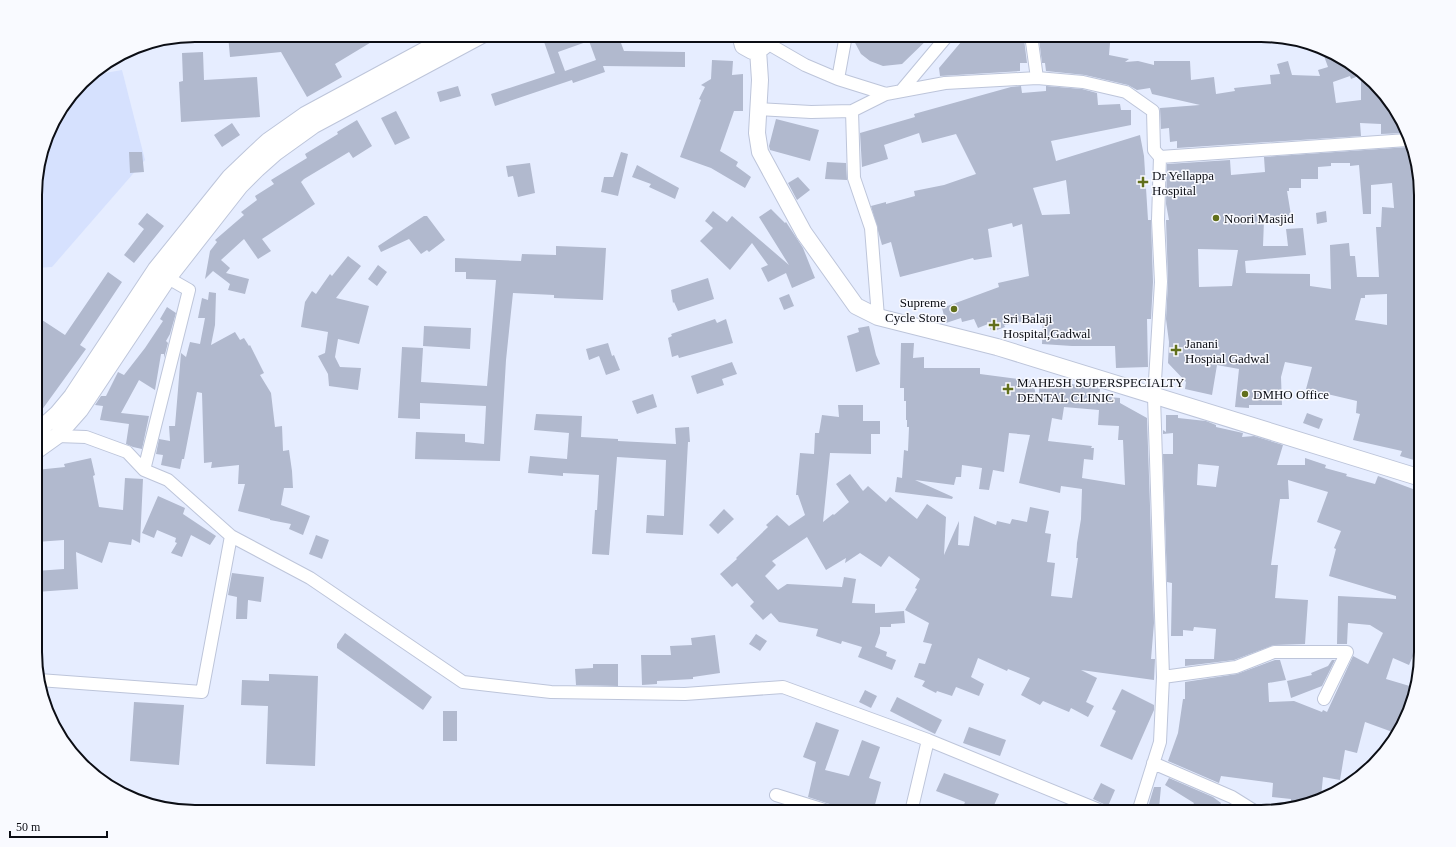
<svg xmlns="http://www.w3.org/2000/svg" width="1456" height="847" font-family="'Times New Roman',serif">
<rect width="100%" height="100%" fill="#e6edff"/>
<path fill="#d6e1fe" d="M122 70 145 160 52 267 36 268V174L52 124 88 76Z"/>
<path fill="#b1b9ce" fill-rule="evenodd" d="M228 35H383L335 64 342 77 307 97 281 52 230 57Z
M555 35H618L624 51 685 52V67L603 66 605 72 573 83 572 80 495 106 491 94 555 73 543 39ZM589 41 596 60 565 71 558 52Z
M853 35H879L884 41 892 42 901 35H932L902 64 883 66 870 61 861 54 853 39Z
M967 35H1020V39H1024L1027 63H1020V71L940 76 939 68Z
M1092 35 1089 42 1110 43 1109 55 1129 59 1125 62 1138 61 1154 65V61H1190L1191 80 1214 77 1216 94 1235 91 1234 88 1271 84 1270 75 1280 74 1277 64 1288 61 1292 75 1320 76 1318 70 1328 67 1324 56 1333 53 1341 56 1374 82 1394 108 1395 117 1400 116 1405 133 1381 134V124L1360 123 1361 136 1177 148V141L1170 142 1169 128 1161 129 1160 108 1200 105 1152 94 1150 88 1137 90 1128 85 1085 75 1046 71 1045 63H1042L1039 39ZM1361 75V100L1336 103 1333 82 1350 76 1351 79Z
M203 52 204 80 257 77 260 117 181 122 179 82 183 81 182 53Z
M712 60 733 61 732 75 743 74V111H734L720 151 738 162 736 166 751 177 745 188 711 168 680 157 701 100 699 99 705 87 701 85 711 79Z
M458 86 461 96 440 102 437 92Z
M1021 86 1022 93 1046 91V86L1082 89 1097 93 1098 105 1120 104 1121 110H1131V125L1051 141 1056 161 1140 135 1144 156 1148 220H1151L1153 282 1151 319H1147L1148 367 1116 368 1115 346H1072L1042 344 1043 315 1021 319 1022 322 1004 325 1005 327 992 332 988 324 978 328 974 319 962 322 961 318 946 323 942 308 999 287 998 283 1029 276 1022 224 1013 227 1012 223 988 229 992 257 974 260 973 258 900 277 891 242 882 245 871 206 886 202V204L915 196 914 191 944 185 976 174 956 134 922 143 919 133 884 145 888 159 862 167 860 133 915 117 914 114 1011 87ZM1066 180 1070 214 1042 215 1033 188Z
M396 111 410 138 395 145 381 118Z
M776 119 819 130 810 161 770 150 769 146Z
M357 120 372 146 353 158 349 152 304 179 301 182 315 204 262 239 271 251 258 259 244 239 221 260 230 268 226 273 249 279 245 294 228 290 230 284 213 271 205 279 210 251 217 242 215 240 244 215 241 212 257 200 255 196 274 184 271 180 307 158 305 154 338 134 337 132Z
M232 123 240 135 222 147 214 135Z
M1409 147 1421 184V221H1418L1421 258V462L1400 456 1402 451 1353 440 1360 414 1356 413 1357 401 1306 389 1312 367 1285 362 1281 377 1282 405H1249V408L1235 407 1239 369 1217 365 1212 395 1185 389 1186 382 1168 363 1169 342 1166 319 1168 282 1166 220H1169L1166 204 1167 164 1230 160 1231 175 1265 172 1264 157ZM1331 163H1350V166L1359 165 1363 214H1371V185L1392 183 1394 208 1382 207 1381 227H1376L1379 277H1357L1355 256H1350L1349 243 1330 245 1331 289 1310 286V274L1246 273 1245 261 1306 255 1303 228 1286 229 1288 246H1263L1264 220 1291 215 1287 191H1289V188H1301V179H1318V167L1331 166ZM1198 249 1238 250 1232 286 1199 287ZM1387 294V325L1355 320 1361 298H1365V295Z
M129 152H142L144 172 130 173Z
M621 152 628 154 618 196 601 192 604 177H613Z
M827 162 846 163 847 180 825 179Z
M530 163 535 193 518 197 513 176 508 177 506 166Z
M637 165 679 188 675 199 649 187 651 184 632 177Z
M798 177 810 190 797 200 788 183Z
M771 209 785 223 786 222 803 248 815 278 792 288 786 273 768 282 761 268 768 265 752 243 730 270 700 241 713 228 705 221 713 211 727 222 732 216 789 265 759 217Z
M1326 211 1327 222 1317 224 1316 213Z
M147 213 164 226 134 263 124 255 144 229 138 224Z
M424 216H427L445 240 429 252 427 250 421 254 409 239 381 252 378 246Z
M556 246 606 248 603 300 554 298V295L513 293 506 360 500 461 415 459 416 432 465 434V442L484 444 486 406 420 403V419L398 418 402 347 423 348 421 382 487 386 496 280 466 279V272H455V258L521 261 522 254 556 255Z
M348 256 361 266 336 298 369 306 359 344 338 339 335 357 340 367 361 368 358 390 329 386 328 374 318 356 325 353 328 332 301 327 305 302 312 291 316 294 330 274 332 276Z
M378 265 387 272 377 286 368 279Z
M108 272 122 282 80 345 86 349 36 418V316L65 335Z
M708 278 714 299 678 311 674 302 673 303 671 290Z
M209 292 216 293 215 325 211 345 235 332 240 340 244 338 249 346 250 345 264 373 260 375 271 393 275 427 282 426 283 451 289 450 292 471 293 488H284L281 505 310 516 303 535 289 529 291 524 270 520V519L238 511 245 484H238L239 465 211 468 212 462 204 463 202 393 197 392 184 459H182L180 469 161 465 163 455 156 454 159 439 170 441 169 426H175L181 353 186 357 190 342 200 344 205 318H198L202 298 208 300Z
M789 294 794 306 784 310 779 298Z
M167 307 176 313 170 334 166 341 168 343 164 358V354H161L155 390 139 380 121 413 149 416 142 449 133 447 126 444 129 424 100 420 103 406 95 405 101 396H106L118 372 124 375 145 348 163 321 160 319Z
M715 319 717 323 726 319 733 343 679 358 678 355 672 357 668 338 672 336 671 334Z
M424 326 471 328 470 349 423 346Z
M869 326 876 355 880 364 856 372 847 336 859 332 858 328Z
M608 343 612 356 614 355 620 370 606 375 599 356 589 360 586 349Z
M901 343H914L913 358 924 357V368H980V374L1033 381 1036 396 1039 395V382L1070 386V384L1091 386 1100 389 1099 396 1120 398V403L1147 418 1154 623 1151 659H1155L1154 680 1081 670 1097 678 1086 702 1094 706 1088 717 1071 708 1069 712 1043 701 1040 705 1021 695 1030 678 1008 669 1007 671 978 658 971 677 984 684 979 696 956 687 952 696 937 691 936 693 922 686 925 681 914 677 919 663 925 664 932 644 923 642 929 623 905 610 917 589 915 588 920 579 889 556 881 567 860 553 845 563 846 558 826 570 807 537 772 561 776 565 765 576 778 590 787 584 842 587 844 577 856 579 852 603 875 604V613L904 611 905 623 891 624V627H880V633L875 647 887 652 886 656 896 660 892 670 858 657 862 647 842 641 841 644 816 636 818 629 779 622 771 613 763 620 750 606 754 602 737 583 732 587 720 574 737 559 736 558 768 527 766 525 777 515 789 526 805 515 798 495H796L800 453 814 454 815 433H819L822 415 839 417 838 405H863V421H880V434H871V454L830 453 823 522 833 514 834 515 849 502 836 484 850 474 863 491 868 486 886 502 890 497 917 519 927 504 946 517 944 555 959 521 958 545 969 546 974 516 996 525 997 521 1010 524 1012 519 1027 522 1030 507 1049 511 1045 533 1051 534 1047 562 1055 563 1051 596 1072 598 1078 558H1076L1077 543 1081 519 1082 489 1061 486 1060 493 1019 483 1030 435 1009 433 1004 472 993 470 989 490 979 489 982 468 962 465 961 477H956L954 485 915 480 953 497 952 499 895 492 897 477 902 478 904 450 908 451 909 427H907V420H906V401H904V388H900ZM1064 407 1099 410 1098 425 1119 426 1118 440H1123L1125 485 1082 478 1084 459 1093 460 1094 448H1091L1092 446 1048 441 1052 418 1062 420Z
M732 362 737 374 722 379 724 385 697 394 691 376Z
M653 394 657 407 637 414 632 401Z
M1307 413 1323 419 1319 429 1303 423Z
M536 414 582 416 581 437 618 439V441L676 444 675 428 689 427 690 442H688L683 535 646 533 647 515 664 516 666 460 617 457 609 555 592 554 595 510H597L599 475 563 473V476L528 473 530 456 567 459 569 433 534 430Z
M1166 415H1178V418L1206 421 1216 425V427L1243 433 1242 437 1254 436 1283 445 1277 465H1305V458L1326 465 1325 468 1347 474 1346 476 1375 484 1378 476 1421 492V648L1417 647 1409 665 1393 658 1386 679 1413 687 1400 732 1398 734 1365 722 1357 753 1345 750 1340 780 1323 777 1321 797 1291 806V799L1272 797 1273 783 1221 776 1219 783 1168 761 1178 733 1183 699H1185V682L1237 674 1275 660H1280L1286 680 1268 683 1269 702 1294 701 1322 712 1323 710 1327 712 1353 656 1368 664 1383 633 1370 625 1348 623 1347 644H1337L1338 596 1396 599V596L1329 576 1336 549 1334 548 1341 531 1317 522 1328 492 1288 480 1289 499H1280L1271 565H1278L1275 598 1308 600 1305 644 1274 645 1234 660 1185 666V659H1214L1216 629 1194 627 1193 631 1183 630V636H1171L1172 583 1167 582 1163 454H1173V433L1163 434V430L1166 432ZM1198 464 1219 466 1216 487 1197 485Z
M91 458 95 475 93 476 99 507 123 510 125 478 143 479 140 543 132 539 131 545 109 542 102 563 76 552 78 589 36 592V571L64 569V540L36 542V525H40V485H38L36 470 65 467 64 464Z
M158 496 185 508 183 514 216 536 210 545 191 535 182 557 171 553 177 543 175 542 176 538 157 530 154 538 142 533Z
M724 509 734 519 718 534 709 525Z
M316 535 329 540 322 559 309 554Z
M232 573 264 577 261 602 248 600 247 619H236L237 597 228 595Z
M345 633 432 697 423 710 337 648V644Z
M756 634 767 641 760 651 749 644Z
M715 635 720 673 693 677V679L657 681V684L642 685 641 655H671L670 646 692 645 691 638Z
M1332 660H1335L1322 686 1291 698 1287 681 1312 675 1311 673 1328 666Z
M593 664H618V686L576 685 575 669 593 668Z
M269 674 318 676 315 766 266 764 268 706 241 705 242 680 269 681Z
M1122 689 1154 705V710L1132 760 1100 746 1116 711 1112 709Z
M865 690 877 696 871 708 859 702Z
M897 697 942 720 935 734 890 711Z
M134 702 184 705 179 765 130 761Z
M443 711H457V741H443Z
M816 722 839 730 825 770 849 776 862 740 880 747 869 778 881 782 873 812H862L849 808 848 810 808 797 816 762 803 757Z
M969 727 1006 740 1000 756 963 743Z
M944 773 999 794 991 812H961L965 802 936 791Z
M1169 778 1213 797 1221 803 1216 812H1200L1192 807 1194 803 1165 785Z
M1101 783 1115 790 1108 806 1093 799Z
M1154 787H1161L1159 808 1148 807Z"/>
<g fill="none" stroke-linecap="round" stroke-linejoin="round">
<g stroke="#bdc5da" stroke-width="14">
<path id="minor" d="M767 43 805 65 838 79 846 35
M1037 78 1083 82 1126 92 1153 111 1154 150 1160 157 1158 220 1161 282 1154 397 1163 677 1160 742 1138 812
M838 79 886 94 945 83 1037 78 1031 35
M901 91 948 35
M759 109 811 112 852 111
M1160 157 1407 140
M878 317 871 228 854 178 852 111 886 94
M57 436 86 437 127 452 144 470 168 480 231 536 310 578 463 682 551 692 685 694 783 687 928 740 1104 812
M144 470 189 290 168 278
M1163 677 1236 667 1274 652H1347L1324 699
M39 680 202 692 231 536
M1153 763 1232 797 1256 812
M776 795 831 812
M911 812 928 740"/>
</g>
<g stroke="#bdc5da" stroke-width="18">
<path id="secondary" d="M740 35 743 46 752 51C762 50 768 45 768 35
M758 50 760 80 757 133 760 152 804 233 856 306 878 317 997 347 1421 478
M36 433 57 414 72 396 156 269 230 177 253 155 268 141 305 115 453 35
M36 451 57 436 80 410 168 278 240 186 257 169 275 153 314 125 482 35"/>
</g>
<use href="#minor" stroke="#fff" stroke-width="12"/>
<use href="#secondary" stroke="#fff" stroke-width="16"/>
</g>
<g fill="#616f1b" stroke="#f9faff" stroke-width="1.5">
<path d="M1141 176h4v4h4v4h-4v4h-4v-4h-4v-4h4z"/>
<circle cx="1216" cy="218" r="4"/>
<circle cx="954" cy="309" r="4"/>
<path d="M992 319h4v4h4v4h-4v4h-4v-4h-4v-4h4z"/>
<path d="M1174 344h4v4h4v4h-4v4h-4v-4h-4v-4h4z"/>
<path d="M1006 383h4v4h4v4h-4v4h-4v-4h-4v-4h4z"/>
<circle cx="1245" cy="394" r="4"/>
</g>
<g text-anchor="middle" stroke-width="3" stroke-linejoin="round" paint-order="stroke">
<g font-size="13" fill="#0c0e15" stroke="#f9faff" text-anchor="start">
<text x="1152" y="180">Dr Yellappa<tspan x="1152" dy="15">Hospital</tspan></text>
<text x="1224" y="223">Noori Masjid</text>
<text x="946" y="307" text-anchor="end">Supreme<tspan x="946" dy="15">Cycle Store</tspan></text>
<text x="1003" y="323">Sri Balaji<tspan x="1003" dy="15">Hospital,Gadwal</tspan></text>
<text x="1185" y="348">Janani<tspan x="1185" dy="15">Hospial Gadwal</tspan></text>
<text x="1017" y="387">MAHESH SUPERSPECIALTY<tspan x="1017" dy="15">DENTAL CLINIC</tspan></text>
<text x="1253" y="399">DMHO Office</text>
</g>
</g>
<path d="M0 0H1456V847H0ZM195 42H1261A153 153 0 0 1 1414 195V652A153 153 0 0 1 1261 805H195A153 153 0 0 1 42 652V195A153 153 0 0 1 195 42Z" fill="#f9faff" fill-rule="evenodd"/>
<path fill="none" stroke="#0c0e15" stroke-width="2" d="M195 42H1261A153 153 0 0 1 1414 195V652A153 153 0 0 1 1261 805H195A153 153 0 0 1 42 652V195A153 153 0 0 1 195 42Z"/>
<path d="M10 831v6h97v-6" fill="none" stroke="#0c0e15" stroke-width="2"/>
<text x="16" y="831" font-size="12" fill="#0c0e15" stroke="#f9faff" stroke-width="3" paint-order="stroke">50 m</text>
</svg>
